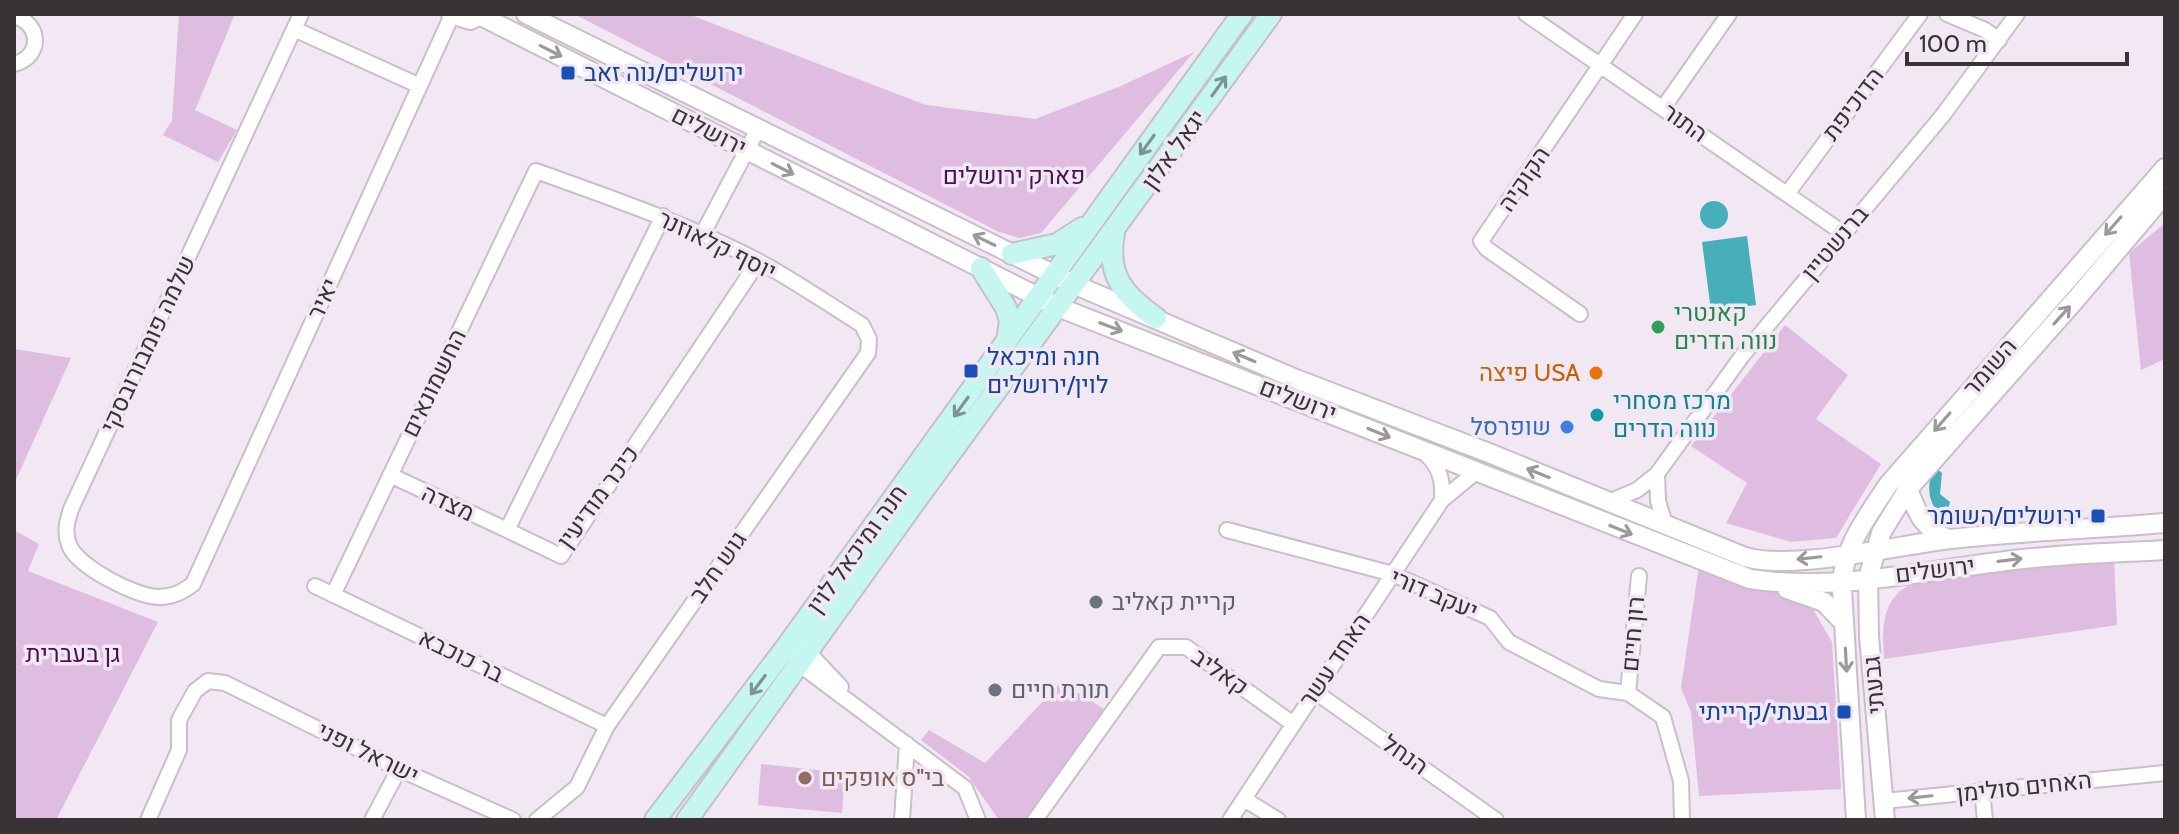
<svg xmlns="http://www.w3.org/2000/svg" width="2179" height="834" font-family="Cabin,Heebo,sans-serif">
<rect width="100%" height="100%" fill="#f2e8f3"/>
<path fill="#debde1" d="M179 14H235L195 110 237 130 218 162 163 135 172 120Z
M574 14H688L926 105 1035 119 1121 86 1194 52 1041 233 1020 238 999 232Z
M2165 223V359L2141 370 2129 253Z
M1785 325 1848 375 1816 419 1881 464 1836 538 1791 542 1726 523 1747 483 1691 446Z
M14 349 71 358 14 484Z
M14 530 39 544 28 571 158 622 56 820H14Z
M2114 561 2117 625 1884 659C1883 636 1880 613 1897 594 1923 564 2072 563 2114 561Z
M1699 565 1751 584 1787 593 1810 604 1832 642 1841 789 1699 796 1691 712 1681 688Z
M1061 682 1109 712 1034 820H999L968 776 921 740 929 730 985 763Z
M761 764 845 773 842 813 758 805Z"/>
<path fill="#47afba" d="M1700 215a14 14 0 1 1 28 0a14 14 0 1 1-28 0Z
M1747 236 1756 305 1711 311 1702 242Z
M1936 468 1942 473 1940 494 1950 502 1947 513H1938C1928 499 1928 489 1931 473Z"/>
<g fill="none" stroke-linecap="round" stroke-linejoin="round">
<g stroke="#c9bfc9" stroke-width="18">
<path id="minor" d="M301 14 71 509C67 522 64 531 69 545 78 567 136 597 159 597 173 597 182 592 193 584L452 15
M1526 14 1843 233
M1947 14 1985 30 1999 40
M14 16C42 24 42 57 14 64
M294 29 420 86
M1663 108 1729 14
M1787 194 1920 14
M663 216 507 530 561 556 758 262
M702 235 758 129
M1580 314 1487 249 1481 241 1635 14
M1426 454C1440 468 1443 480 1442 500
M1657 474 1658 501 1665 524
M390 475 507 530
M1609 502 1637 490 1657 474 1742 356 1943 115 2017 14
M1227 530 1393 574 1490 618 1509 642 1599 689 1628 693 1663 717 1681 781 1682 820
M315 586 607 726
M333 595 536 171C611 198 687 224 758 261 794 280 828 304 862 325L869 339 868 353 607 726 577 787 537 820
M801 650 809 653 841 687
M796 659 800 665 965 788 978 820
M1314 691 1496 820
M1628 693 1639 576
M1982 790 1985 820
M1244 799 1278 820
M1884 801 2165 773
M148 820 179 750V720L195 691 208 681 225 683 399 769 513 820
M372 820 399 769
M902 820 907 744
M1035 820 1159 647H1186L1293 724
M1230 820 1442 500 1477 471"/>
</g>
<g stroke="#c9bfc9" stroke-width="22">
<path id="tertiary" d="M451 14 470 20 483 14
M526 14 1073 284 1296 379 1489 453 1745 557C1795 571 1897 545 1951 539 2022 531 2094 529 2165 523
M481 16 1058 307 1750 579C1834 592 1922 571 2006 561 2058 554 2112 553 2165 550
M1908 489C1917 513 1924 530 1949 539
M1787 589 1824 602 1844 623
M1856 820 1842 589C1841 550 1867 517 1888 485L2165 168
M1885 820 1869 636 1868 578 1881 533 1908 489 2077 298 2165 194"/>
</g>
<g stroke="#c9bfc9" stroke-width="24">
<path id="secondary" d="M1114 233C1106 276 1124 295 1156 318
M1012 254 1057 244 1082 228
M981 268 1006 308 1010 321 1007 341
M655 820 787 646 1242 14
M687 820 917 499 1271 14"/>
</g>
<use href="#minor" stroke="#fff" stroke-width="14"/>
<use href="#tertiary" stroke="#fff" stroke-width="18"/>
<use href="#secondary" stroke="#c6f6f0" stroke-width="20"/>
</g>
<defs><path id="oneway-shaft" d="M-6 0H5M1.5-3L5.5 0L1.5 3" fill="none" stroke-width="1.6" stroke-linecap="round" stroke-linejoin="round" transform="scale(2)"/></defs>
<g stroke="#9b999b">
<use href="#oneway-shaft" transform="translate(551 51) rotate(27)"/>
<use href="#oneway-shaft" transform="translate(783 169) rotate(27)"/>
<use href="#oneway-shaft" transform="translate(2113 226) rotate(131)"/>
<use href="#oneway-shaft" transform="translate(984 240) rotate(-154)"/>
<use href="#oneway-shaft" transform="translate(2062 315) rotate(-48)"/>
<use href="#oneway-shaft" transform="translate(1111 327) rotate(21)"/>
<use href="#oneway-shaft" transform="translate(1244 357) rotate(-157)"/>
<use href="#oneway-shaft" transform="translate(1942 422) rotate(131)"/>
<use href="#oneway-shaft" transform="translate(1379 433) rotate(22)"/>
<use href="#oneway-shaft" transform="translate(1538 473) rotate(-158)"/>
<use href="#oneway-shaft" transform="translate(1621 530) rotate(22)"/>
<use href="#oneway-shaft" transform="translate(1809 558) rotate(174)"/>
<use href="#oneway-shaft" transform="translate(2010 560) rotate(-7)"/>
<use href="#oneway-shaft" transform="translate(1846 660) rotate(87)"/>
<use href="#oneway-shaft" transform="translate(1920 797) rotate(174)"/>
</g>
<g stroke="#7e9494">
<use href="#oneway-shaft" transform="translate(1219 86) rotate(-54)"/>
<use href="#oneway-shaft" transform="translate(1147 145) rotate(126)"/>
<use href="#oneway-shaft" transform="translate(961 407) rotate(126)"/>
<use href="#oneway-shaft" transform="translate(758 685) rotate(127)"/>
</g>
<g fill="#1a4fb4" stroke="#f2e8f3" stroke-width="3">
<rect x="560" y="65" width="16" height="16" rx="4"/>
<rect x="963" y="363" width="16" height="16" rx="4"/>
<rect x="2090" y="508" width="16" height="16" rx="4"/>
<rect x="1836" y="704" width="16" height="16" rx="4"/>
</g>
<circle fill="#2e9e5b" stroke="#f2e8f3" stroke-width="3" cx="1658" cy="327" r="8"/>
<circle fill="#e8710a" stroke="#f2e8f3" stroke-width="3" cx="1596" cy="373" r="8"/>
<circle fill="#0f9aa8" stroke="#f2e8f3" stroke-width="3" cx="1597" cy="415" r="8"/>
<circle fill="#3f7fe0" stroke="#f2e8f3" stroke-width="3" cx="1567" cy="427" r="8"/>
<g fill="#6b7280" stroke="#f2e8f3" stroke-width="3">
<circle cx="1096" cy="602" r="8"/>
<circle cx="995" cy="690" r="8"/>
</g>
<circle fill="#8d6e63" stroke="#f2e8f3" stroke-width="3" cx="805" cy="778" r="8"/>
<g text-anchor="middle" stroke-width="7" stroke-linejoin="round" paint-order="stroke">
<g font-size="24" fill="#164399" stroke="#f2e8f3" text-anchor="start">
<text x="584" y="81">ירושלים/נוה זאב</text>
<text x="987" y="365">חנה ומיכאל<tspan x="987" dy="28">לוין/ירושלים</tspan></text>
<text x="2082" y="524" text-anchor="end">ירושלים/השומר</text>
<text x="1828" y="720" text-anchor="end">גבעתי/קרייתי</text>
</g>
<g font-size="24" fill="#373337" stroke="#f2e8f3">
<text transform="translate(1853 104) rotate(-53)" y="8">הדוכיפת</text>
<text transform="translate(1685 123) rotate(35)" y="8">התור</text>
<text transform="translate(709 131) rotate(27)" y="8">ירושלים</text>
<text transform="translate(1174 150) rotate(-54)" y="8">יגאל אלון</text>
<text transform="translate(1524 179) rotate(-56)" y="8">הקוקיה</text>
<text transform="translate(1835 243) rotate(-50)" y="8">ברנשטיין</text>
<text transform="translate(717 245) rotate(26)" y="8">יוסף קלאוזנר</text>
<text transform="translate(323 299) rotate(-65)" y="8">יאיר</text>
<text transform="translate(148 344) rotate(-65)" y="8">שלמה פומבורובסקי</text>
<text transform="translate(1990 367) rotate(-49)" y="8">השומר</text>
<text transform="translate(434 383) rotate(-64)" y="8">החשמונאים</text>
<text transform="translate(1298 400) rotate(21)" y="8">ירושלים</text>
<text transform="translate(598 497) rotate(-54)" y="8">כיכר מודיעין</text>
<text transform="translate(448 503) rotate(25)" y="8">מצדה</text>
<text transform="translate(857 549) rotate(-54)" y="8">חנה ומיכאל לוין</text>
<text transform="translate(718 567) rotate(-55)" y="8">גוש חלב</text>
<text transform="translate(1935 570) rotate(-7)" y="8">ירושלים</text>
<text transform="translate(1434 594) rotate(23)" y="8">יעקב דורי</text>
<text transform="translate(1633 634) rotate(-85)" y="8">רון חיים</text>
<text transform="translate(461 656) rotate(26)" y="8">בר כוכבא</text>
<text transform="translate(1335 660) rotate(-56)" y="8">האחד עשר</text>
<text transform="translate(1220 672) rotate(35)" y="8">קאליב</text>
<text transform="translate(1874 685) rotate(-95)" y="8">גבעתי</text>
<text transform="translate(368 753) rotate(26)" y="8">ישראל ופני</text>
<text transform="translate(1405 755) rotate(35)" y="8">הנחל</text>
<text transform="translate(2024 787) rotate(-6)" y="8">האחים סולימן</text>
</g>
<g font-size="24" fill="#4d1054" stroke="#f2e8f3">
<text x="1014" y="184">פארק ירושלים</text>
<text x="73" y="662">גן בעברית</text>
</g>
<g font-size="24" fill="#27864d" stroke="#f2e8f3" text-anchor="start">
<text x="1674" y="321">קאנטרי<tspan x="1674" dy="28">נווה הדרים</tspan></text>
</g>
<g font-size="24" fill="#c56008" stroke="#f2e8f3" text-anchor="end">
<text x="1580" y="381">פיצה USA</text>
</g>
<g font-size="24" fill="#0d838f" stroke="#f2e8f3" text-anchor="start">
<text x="1613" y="409">מרכז מסחרי<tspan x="1613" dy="28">נווה הדרים</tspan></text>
</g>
<g font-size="24" fill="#366cbe" stroke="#f2e8f3" text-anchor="end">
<text x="1551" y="435">שופרסל</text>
</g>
<g font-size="24" fill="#5b616d" stroke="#f2e8f3" text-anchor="start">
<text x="1112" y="610">קריית קאליב</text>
<text x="1011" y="698">תורת חיים</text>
</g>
<g font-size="24" fill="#785e54" stroke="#f2e8f3" text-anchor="start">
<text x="821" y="786">בי"ס אופקים</text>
</g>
</g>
<rect width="2179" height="834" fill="none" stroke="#373337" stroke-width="32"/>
<path d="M1907 52v12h220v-12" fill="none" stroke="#373337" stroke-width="4"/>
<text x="1919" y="52" font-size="24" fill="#373337" stroke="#f2e8f3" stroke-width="6" paint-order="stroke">100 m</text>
</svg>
